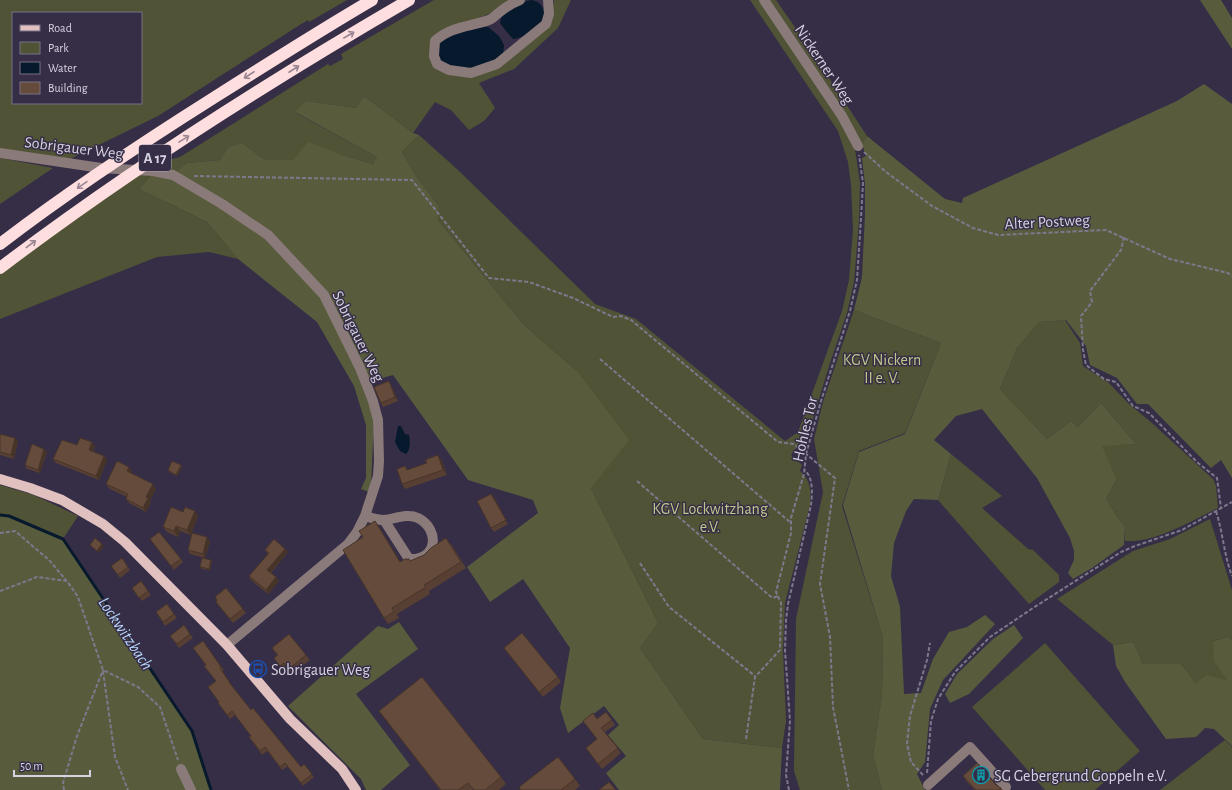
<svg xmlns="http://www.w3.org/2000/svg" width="1232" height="790" font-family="'Alegreya Sans',sans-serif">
<rect width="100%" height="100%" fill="#362e46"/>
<path fill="#515336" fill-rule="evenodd" d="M0 0H347L309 22 308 20 298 26 158 116 68 160 0 150ZM13 13H141V103H13Z
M434 0H513L491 13 472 21 499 68 527 46 551 18 554 0H571L558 28 514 69 479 83 495 108 484 121 469 130 451 110 435 102 413 133 364 96 356 108 306 101 296 113 377 157 373 164 342 155 293 160H265L242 143 228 147 220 160 187 163 177 172 147 166 180 157 328 64 330 66 343 59 341 54Z
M750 0H760L841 121 855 149 860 183 859 220 854 282 847 313 830 363 808 435C805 443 796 446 791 455L802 465 800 471C811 480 811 491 810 505L785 603 783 650 786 721 782 748 703 739 640 648 658 623 591 488 577 371 524 325 438 220V205L414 173 402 152 419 135 458 170 595 304 636 319 785 441 798 432 842 311 849 280 853 230 851 185 848 162 838 131Z
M769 0H776L806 43 867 136 862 144 805 52Z
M0 158 6 159 53 168 0 204Z
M135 172 152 174 139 189 207 222 238 259 209 252 157 257 0 319V264Z
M854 310 941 343 905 433 859 451 842 506 883 638 882 694 873 755 882 790H800L794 771 796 619 823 492 814 439 823 402Z
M1065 320 1080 343 1083 366 1108 382 1128 403 1152 423 1213 479 1216 486 1218 508C1191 521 1155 543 1125 541V527L1119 519 1106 499 1117 479 1101 445 1136 444 1101 403 1078 427 1071 421 1047 439 1000 389 1017 348 1039 322Z
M951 454 1002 496 982 508 1028 549 1033 550 1059 575V582L1029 604 938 500Z
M0 485 34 495 78 516 63 539 9 516 0 515Z
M1210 519 1232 590V640L1229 637 1213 641 1229 682 1196 683 1181 664H1143L1133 642 1113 645 1057 599 1133 551 1170 539Z
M1045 643 1140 751 1095 790H1045L972 707Z
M1225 740 1232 747V790H1160Z"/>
<path fill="#595c3c" d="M1200 0H1221L1232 18V49Z
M1204 84 1232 104V478L1221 460 1211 468 1148 404H1137L1117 378 1090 365 1086 346 1066 320 1039 322 1017 348 1000 389 1047 439 1071 421 1078 427 1101 403 1136 444 1102 446 1117 479 1106 499 1119 519 1125 527 1124 545 1092 568 1073 579 1068 573 1074 560V551L1070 538 1037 478 982 409 956 416 934 440 951 454 938 500 914 499 906 511 894 543 891 576 900 607 904 694 921 693 933 659 949 632 967 627 985 615 995 624 943 680 930 709 925 762 917 774 925 790H882L873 755 882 694 883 638 843 505 859 452 905 434 941 343 854 310 862 277 865 215V184L862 158 866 156 862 144 867 136 945 199 962 203 963 198 1177 101Z
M364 96 413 133 419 135 402 152 414 173 438 205V220L524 325 577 371 629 440 591 488 658 623 640 648 703 739 782 748 780 790H619L606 773 626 756 608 735 619 725 604 706 568 733 560 708 570 648 523 579 490 602 467 567 538 513 533 500 468 480 393 375 364 383 374 418 371 486 369 492 361 489 366 478V425L354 386 317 322 238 259 207 222 139 189 152 174 170 177 187 163 220 160 228 147 242 143 265 160H293L308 142 342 155 373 164 377 157 295 112 306 101 356 108Z
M0 515 9 516 63 539 192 731 211 790H0Z
M399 622 418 649 356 694 410 765 381 790H366L361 779 288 706 378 626 388 629Z
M1014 625 1023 638 969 694 950 703 945 694 957 674 993 639Z
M1229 637 1232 640V746L1214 729 1205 728 1196 737 1166 739 1125 682 1116 666 1113 645 1133 642 1143 664H1181L1196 683 1207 675 1228 681 1214 661 1213 641Z"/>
<path fill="#07192d" d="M531 0C541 1 544 8 545 17 538 26 525 38 513 39L506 31 500 23 502 15 524 2Z
M474 27H488L499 36 504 45 503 56 496 62 470 70 444 64 437 56 438 43 444 36Z
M398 426H401L405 434 409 435C410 442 411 448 406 454L400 451 395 442Z"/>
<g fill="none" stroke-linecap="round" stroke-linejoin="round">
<path stroke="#07192d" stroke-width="3" d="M0 515 9 516 63 539 192 731 211 790"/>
<path stroke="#7e788c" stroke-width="2" stroke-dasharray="4 2" stroke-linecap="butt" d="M864 152 886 172 932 206 973 228 998 235 1106 230 1170 259 1228 273 1232 276
M194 176 412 180 489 278 529 282 573 298 613 317 621 316 631 320 778 442 794 444 835 478 820 584 830 637 833 707 849 790
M1124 237 1121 250 1090 291 1092 302 1081 316 1083 350 1086 365 1104 379 1116 382 1133 406 1149 413 1197 462 1217 478 1221 508
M600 359 791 523
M637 481 770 596 773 598 778 596
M1216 511C1223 533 1224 555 1232 576
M0 533 15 531 49 560 66 580
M640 563 669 607 755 676
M0 591 37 577 67 581 78 597 103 670 138 687 160 707 178 760
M103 671 115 757 128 790
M746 739 755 677 780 650 781 603 776 592 791 533V518L804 474 806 454 821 401 850 311 857 280 861 218 863 183 859 155
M927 773 931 721 938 699 955 672 990 637 1033 608 1121 552 1135 546 1182 530 1232 502
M923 775 911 762 907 744 910 716 927 660 930 643
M64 790 63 783 77 736 103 670
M789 790 786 775 790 721 785 650 786 620 788 604 811 505C812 495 814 477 804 470"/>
<path stroke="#8a7a7a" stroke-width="10" d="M520 0C512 3 503 9 496 15 494 17 492 19 489 20 470 27 451 26 435 41L434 56 437 64 449 70 471 73 497 64 546 24 549 14 548 0
M764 0 842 116 858 146
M0 153 101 168 153 171 173 175 222 204 268 235 324 295 360 368 373 401 378 420 379 461 378 476 365 516 357 532 348 544 227 645
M365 516C372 518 377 520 384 520 395 519 407 513 418 518 440 529 438 561 409 559L384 520
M181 769 191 790
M928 785 970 747 1006 787"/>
<path stroke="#e1c0c0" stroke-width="10" d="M0 479 30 488 62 500 103 524 125 542 227 645 290 719 342 769 356 790"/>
<path stroke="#fedede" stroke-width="12" d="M0 244C69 191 142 143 215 97 267 64 319 31 372 0
M0 268C130 169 268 82 409 0"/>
</g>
<path fill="#574033" d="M391 385 398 401 383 407 381 403Z
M0 434 18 441 14 459 0 455Z
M92 442 95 446 93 451 104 456 107 460 99 480 56 463 53 459Z
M47 452 40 473 27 469 25 465Z
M442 461 447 475 405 489 402 484Z
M182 467 177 476 169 472 168 470Z
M132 471 131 473 156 489 150 500 151 502 146 512 129 503 126 499 127 497 110 489 106 484Z
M494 497 508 524 494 532 491 528Z
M195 511 198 516 191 535 180 531 178 537 167 532 163 527 183 512Z
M379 527 400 562 411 561 451 544 466 568 429 591 430 594 397 614 399 618 388 624 384 618Z
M210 541 205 558 190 554 188 550Z
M152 542 181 559 183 562 174 570Z
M285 549 288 552 271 573 276 577 279 581 268 594 251 580 249 576 268 554 265 550Z
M122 558 130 570 120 578 111 566Z
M212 561 210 570 202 569 200 567Z
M141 581 151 595 142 601 132 588Z
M217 600 243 609 246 613 233 623 218 605Z
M167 604 177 618 165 626 156 612Z
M184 625 193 638 179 648 170 636Z
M203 641 224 670 222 671 232 686 251 710 301 767 304 764 314 777 303 786 288 766 282 770 267 751 262 755 249 737 251 736 235 715 230 719 218 703 219 702 216 681Z
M272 648 306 655 310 660 292 674 288 669 284 672 274 658 277 655Z
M504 648 558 677 561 682 543 697Z
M379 711 501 777 506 784 499 790H473V789L472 790H440Z
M606 712 615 725 605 732 621 753 602 769 586 748 597 739V719Z
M963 776 997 786 1001 788 1003 790H975L967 782Z
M575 779 580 786 575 790H521Z"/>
<path fill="#473429" d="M389 381 391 385 398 401 395 397Z
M15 438 18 441 14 459 11 455Z
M92 442 95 446 92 454 89 450Z
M44 449 47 452 40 473 38 470Z
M438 455 442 461 447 475 443 470Z
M104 456 107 460 99 480 96 476Z
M181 465 182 467 177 476 176 475Z
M129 467 132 471 130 476 127 471Z
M153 484 156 489 150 500 151 502 146 512 143 508 146 497Z
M491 494 494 497 508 524 506 520Z
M195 511 198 516 191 535 187 530Z
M375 521 379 527 404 568 400 562Z
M176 526 180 531 178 537 174 531Z
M207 537 210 541 205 558 203 554Z
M102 544 104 546 99 553 97 551Z
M285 549 288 552 270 573 267 570Z
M211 560 212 561 210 570 209 569Z
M276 577 279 581 268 594 266 590Z"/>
<path fill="#654b3b" stroke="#473429" d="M389 381 395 397 381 403 374 387Z
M0 434 15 438 11 455 0 452Z
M80 438 92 442 89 450 104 456 96 476 53 459 62 440 77 445Z
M32 444 44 449 38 470 25 465Z
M438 455 443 470 402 484 397 469 405 466 407 470 427 463 425 460Z
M117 461 129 467 127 471 153 484 146 497 148 498 143 508 126 499 128 494 106 484Z
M172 461 181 465 176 475 168 470Z
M491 494 506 520 491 528 477 501Z
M171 507 183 512 185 507 195 511 187 530 176 526 174 531 163 527Z
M375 521 400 562 405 559H409L410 561 424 555 431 548 446 538 461 562 424 585 426 587 392 608 394 612 384 618 343 550 363 537 359 531Z
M159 532 181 559 171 566 150 539Z
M192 533 207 537 203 554 188 550Z
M95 538 102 544 97 551 90 545Z
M274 539 285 549 267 570 276 577 266 590 249 576 269 553 265 550Z
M122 558 128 567 118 575 111 566Z
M202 558 211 560 209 569 200 567Z
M141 581 148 591 139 598 132 588Z
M226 588 243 609 230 619 216 602 217 600 215 597Z
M167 604 174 614 163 622 156 612Z
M184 625 190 634 177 644 170 636Z
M522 633 558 677 539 692 504 648Z
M289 634 306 655 289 669 284 663 280 666 274 658 278 655 272 648Z
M203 641 221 667 220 668 232 686 251 710 253 708 301 767 304 764 312 774 301 783 285 763 280 767 265 747 260 751 249 737 251 736 232 711 227 715 218 703 219 702 208 687 216 681 204 666 206 665 193 648Z
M422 677 501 777 485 790H474L468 783 458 790H441L379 711Z
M606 712 612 720 601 728 618 748 598 764 586 748 597 739 583 721 593 713 597 719Z
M558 757 575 779 561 790H521L519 787Z
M977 763 997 786 1001 788 999 790H976L963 776Z
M609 782 616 790H599Z"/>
<defs><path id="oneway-shaft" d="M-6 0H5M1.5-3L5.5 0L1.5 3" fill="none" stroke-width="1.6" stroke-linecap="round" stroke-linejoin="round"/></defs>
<g stroke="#9a8692">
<use href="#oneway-shaft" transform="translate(349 35) rotate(-30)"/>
<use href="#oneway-shaft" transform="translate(294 69) rotate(-33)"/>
<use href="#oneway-shaft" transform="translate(249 75) rotate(147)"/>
<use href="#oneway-shaft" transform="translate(184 139) rotate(-32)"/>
<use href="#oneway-shaft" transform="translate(82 185) rotate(145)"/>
<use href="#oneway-shaft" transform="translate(31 244) rotate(-37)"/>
</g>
<defs>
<g id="bus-ring" transform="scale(0.9)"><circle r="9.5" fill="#362e46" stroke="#1a4fb4" stroke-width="1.5"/><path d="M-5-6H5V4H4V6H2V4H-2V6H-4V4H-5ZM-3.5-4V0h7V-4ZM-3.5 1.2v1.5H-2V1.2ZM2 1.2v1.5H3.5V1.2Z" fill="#1a4fb4"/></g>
<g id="building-ring" transform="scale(0.9)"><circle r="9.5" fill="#362e46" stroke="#0f9aa8" stroke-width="1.5"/><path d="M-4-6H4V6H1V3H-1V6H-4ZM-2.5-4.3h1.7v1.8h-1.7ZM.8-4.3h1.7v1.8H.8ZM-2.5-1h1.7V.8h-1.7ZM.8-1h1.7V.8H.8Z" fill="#0f9aa8"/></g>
</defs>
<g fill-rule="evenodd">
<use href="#bus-ring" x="258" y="669"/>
<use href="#building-ring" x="981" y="775"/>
</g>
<g text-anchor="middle" stroke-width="3" stroke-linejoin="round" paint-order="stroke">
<rect fill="#362e46" stroke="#a7a1b3" stroke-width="1" x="139" y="145" width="32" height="26" rx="3"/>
<g font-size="15" font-weight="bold" fill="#d7d2e2">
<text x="155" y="163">A 17</text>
</g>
<g font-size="16" fill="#d7d2e2" stroke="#362e46">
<text transform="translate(825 64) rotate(56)" y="6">Nickerner Weg</text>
<text transform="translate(74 147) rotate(7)" y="6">Sobrigauer Weg</text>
<text transform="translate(1047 221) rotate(-3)" y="6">Alter Postweg</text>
<text transform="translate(359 336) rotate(64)" y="6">Sobrigauer Weg</text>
<text transform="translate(804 429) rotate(-77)" y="6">Hohles Tor</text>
</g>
<g font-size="16" fill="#c1c68c" stroke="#362e46">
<text x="882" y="365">KGV Nickern<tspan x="882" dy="18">II e. V.</tspan></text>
<text x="710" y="514">KGV Lockwitzhang<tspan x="710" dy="18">e.V.</tspan></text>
</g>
<g font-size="16" fill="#d7d2e2" stroke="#362e46" text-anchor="start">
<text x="271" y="675">Sobrigauer Weg</text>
<text x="994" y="781">SG Gebergrund Goppeln e.V.</text>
</g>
<g font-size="17" font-style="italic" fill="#b8d7fd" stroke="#362e46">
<text transform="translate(126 633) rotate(56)" y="6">Lockwitzbach</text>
</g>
</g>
<rect x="12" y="12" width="130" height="92" fill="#362e46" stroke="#767084"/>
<rect x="20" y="25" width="20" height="6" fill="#e1c0c0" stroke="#767084"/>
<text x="48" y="32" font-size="12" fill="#d7d2e2">Road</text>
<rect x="20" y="42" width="20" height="12" fill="#515336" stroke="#767084"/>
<text x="48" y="52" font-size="12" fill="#d7d2e2">Park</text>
<rect x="20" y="62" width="20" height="12" fill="#07192d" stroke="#767084"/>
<text x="48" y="72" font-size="12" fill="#d7d2e2">Water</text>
<rect x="20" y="82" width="20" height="12" fill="#654b3b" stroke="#767084"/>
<text x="48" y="92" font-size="12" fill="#d7d2e2">Building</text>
<path d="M14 770v6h76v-6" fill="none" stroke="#d7d2e2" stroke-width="2"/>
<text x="20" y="770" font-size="12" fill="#d7d2e2" stroke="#362e46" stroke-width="3" paint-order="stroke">50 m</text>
</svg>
